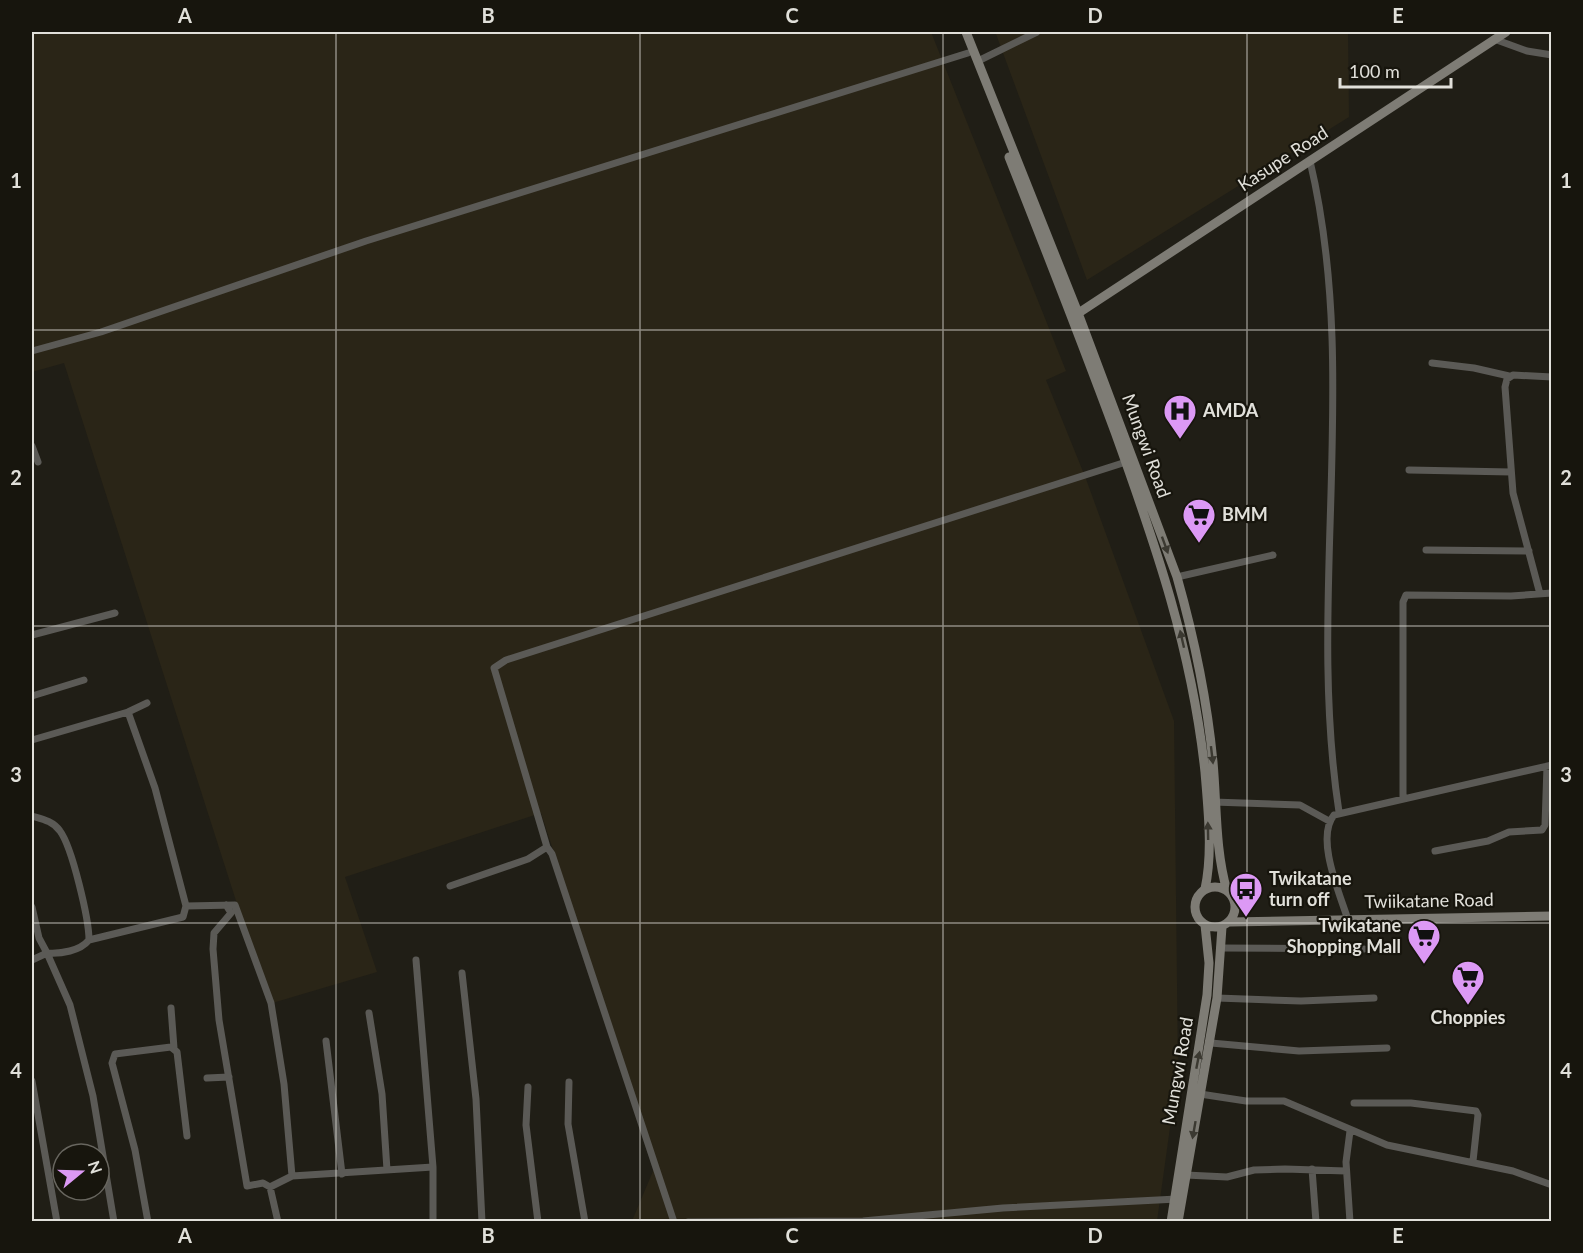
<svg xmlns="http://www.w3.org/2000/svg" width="1583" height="1253" font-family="Lato,sans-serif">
<rect width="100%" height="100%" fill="#201e16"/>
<path fill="#2a2517" d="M32 32H931L1066 371 1046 380 1086 479 1174 721 1178 1070 1157 1221H632L656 1164 541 813 345 877 377 972 269 1004 64 363 32 372Z
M1001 32H1348L1349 117 1087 280 996 34Z"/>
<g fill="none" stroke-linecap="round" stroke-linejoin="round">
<path stroke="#5b5a56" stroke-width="7" d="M1494 39 1527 51 1552 55
M978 61 1037 32
M1310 161C1361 375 1306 597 1339 812
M32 351 101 332 366 241 968 53
M1432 363 1474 368 1509 376
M32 446 38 462
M1409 470 1511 472
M1426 550 1529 551
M1177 577 1273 555
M1540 594 1513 493 1505 387 1507 379 1513 375 1552 377
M32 635 115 613
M32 696 84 680
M32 740 128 712 147 703
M1403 798V602L1406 595 1511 596 1552 593
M1213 802 1300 805 1329 821
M32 816C42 819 53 821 60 831 72 847 89 919 89 940 80 951 61 954 47 953L39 938 32 907
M1435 851 1488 841 1509 832 1542 830 1545 825 1547 766
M450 886 528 859 547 847
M226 905 231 913 214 933 213 949 219 1020 247 1186 263 1183 270 1187 278 1222
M186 906 235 905 271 1003 284 1084 292 1176
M1348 920C1340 894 1315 838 1334 815L1552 765
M89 940 183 917 186 906 155 788 128 712
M1220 948 1364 949
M32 960 47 953 70 1005 93 1096 114 1222
M416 960 433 1167V1222
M462 973 476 1099 482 1222
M1217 998 1301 1001 1374 998
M171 1008 174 1048
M369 1013 382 1094 387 1170
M326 1041 342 1174
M1211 1043 1299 1051 1387 1048
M207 1078 229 1077
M32 1081 57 1222
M569 1082 568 1124 585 1222
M528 1087 526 1125 538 1222
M1200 1094 1246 1101H1284L1387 1145 1513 1171 1552 1185
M1354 1103H1411L1476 1111 1478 1115 1473 1161
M1312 1169 1316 1222
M1186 1175 1227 1177 1254 1170 1285 1169 1346 1171
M270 1187 292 1176 433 1167
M148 1222 135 1150 112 1063 115 1054 171 1047 177 1052 187 1136
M674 1222 552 854 547 847 494 668 506 660 1126 462
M688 1222 863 1221 1003 1208 1177 1199
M1350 1222 1346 1162 1350 1131"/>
<path stroke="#7e7c75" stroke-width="9" d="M966 32 1078 313 1177 577C1194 637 1207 699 1213 762 1217 806 1215 849 1227 891
M1009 157C1045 248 1081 340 1115 432 1156 546 1192 650 1205 772 1208 810 1213 852 1205 889
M1074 316 1506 32
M1195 907a20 20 0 1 1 40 0a20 20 0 1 1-40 0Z
M1230 922 1552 916
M1171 1222 1207 995 1209 963 1205 925
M1178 1222 1217 998 1222 927"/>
</g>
<defs><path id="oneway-solid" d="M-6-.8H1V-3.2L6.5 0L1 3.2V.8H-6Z" transform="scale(1.5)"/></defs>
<g fill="#3b3931">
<use href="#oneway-solid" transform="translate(1165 545) rotate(70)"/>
<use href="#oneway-solid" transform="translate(1182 639) rotate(-103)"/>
<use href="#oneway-solid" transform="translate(1212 755) rotate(83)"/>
<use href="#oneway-solid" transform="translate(1208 831) rotate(-91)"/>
<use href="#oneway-solid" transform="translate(1198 1060) rotate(-79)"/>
<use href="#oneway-solid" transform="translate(1194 1130) rotate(100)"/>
</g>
<path fill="none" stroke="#e1e0da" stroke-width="1.5" stroke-opacity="0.55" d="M336 32V1222M640 32V1222M943 32V1222M1247 32V1222M32 330H1552M32 626H1552M32 923H1552"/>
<defs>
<g id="hospital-pin" transform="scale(1.725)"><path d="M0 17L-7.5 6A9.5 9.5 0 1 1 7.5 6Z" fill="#dc99f5" stroke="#17150d"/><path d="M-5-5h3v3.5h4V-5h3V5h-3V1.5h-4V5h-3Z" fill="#111"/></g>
<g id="supermarket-pin" transform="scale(1.725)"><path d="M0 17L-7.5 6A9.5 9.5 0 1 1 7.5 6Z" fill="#dc99f5" stroke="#17150d"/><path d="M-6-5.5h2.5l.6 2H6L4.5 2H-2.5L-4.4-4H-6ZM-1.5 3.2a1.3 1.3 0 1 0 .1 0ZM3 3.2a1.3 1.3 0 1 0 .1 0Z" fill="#111"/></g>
<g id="bus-pin" transform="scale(1.725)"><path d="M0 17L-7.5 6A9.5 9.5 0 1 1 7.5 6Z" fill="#dc99f5" stroke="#17150d"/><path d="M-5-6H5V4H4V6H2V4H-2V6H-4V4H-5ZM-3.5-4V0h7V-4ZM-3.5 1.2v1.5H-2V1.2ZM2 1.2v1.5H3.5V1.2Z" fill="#111"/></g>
</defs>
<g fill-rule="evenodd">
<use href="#hospital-pin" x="1180" y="411"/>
<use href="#supermarket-pin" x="1199" y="515"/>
<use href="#bus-pin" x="1246" y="889"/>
<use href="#supermarket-pin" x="1424" y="936"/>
<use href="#supermarket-pin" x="1468" y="977"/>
</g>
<g text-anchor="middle" stroke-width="4.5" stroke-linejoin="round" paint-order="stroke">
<g font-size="18" fill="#e1e0da" stroke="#17150d">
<text transform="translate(1283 159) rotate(-33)" y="6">Kasupe Road</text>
<text transform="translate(1146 446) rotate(70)" y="6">Mungwi Road</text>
<text transform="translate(1429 901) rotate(-1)" y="6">Twiikatane Road</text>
<text transform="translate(1178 1071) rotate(-80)" y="6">Mungwi Road</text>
</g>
<g font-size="18" font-weight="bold" fill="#e1e0da" stroke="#17150d" text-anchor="start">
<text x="1203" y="417">AMDA</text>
<text x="1222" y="521">BMM</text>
<text x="1269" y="885">Twikatane<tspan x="1269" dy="21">turn off</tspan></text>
<text x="1401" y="932" text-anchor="end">Twikatane<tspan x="1401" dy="21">Shopping Mall</tspan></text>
<text x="1468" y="1024" text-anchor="middle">Choppies</text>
</g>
</g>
<rect width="1583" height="1253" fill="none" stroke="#17150d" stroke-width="66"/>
<g transform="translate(81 1172) rotate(71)"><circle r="28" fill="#17150d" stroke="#68665f" stroke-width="1.5"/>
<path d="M0-4.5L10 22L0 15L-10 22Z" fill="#dc99f5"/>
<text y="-9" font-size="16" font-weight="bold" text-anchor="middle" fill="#e1e0da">N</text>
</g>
<path d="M1340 78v9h111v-9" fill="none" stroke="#e1e0da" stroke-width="3"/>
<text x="1349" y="78" font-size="18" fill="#e1e0da" stroke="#17150d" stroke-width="4.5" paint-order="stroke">100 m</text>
<rect x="33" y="33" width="1517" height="1187" fill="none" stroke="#e1e0da" stroke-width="2"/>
<g font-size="20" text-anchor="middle" font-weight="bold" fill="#e1e0da">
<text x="185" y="23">A</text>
<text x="488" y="23">B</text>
<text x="792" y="23">C</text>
<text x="1095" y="23">D</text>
<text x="1398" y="23">E</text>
<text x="16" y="188">1</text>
<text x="1566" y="188">1</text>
<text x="16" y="485">2</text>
<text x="1566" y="485">2</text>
<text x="16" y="782">3</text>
<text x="1566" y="782">3</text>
<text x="16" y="1078">4</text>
<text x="1566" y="1078">4</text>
<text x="185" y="1243">A</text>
<text x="488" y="1243">B</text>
<text x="792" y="1243">C</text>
<text x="1095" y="1243">D</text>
<text x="1398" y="1243">E</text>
</g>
</svg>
